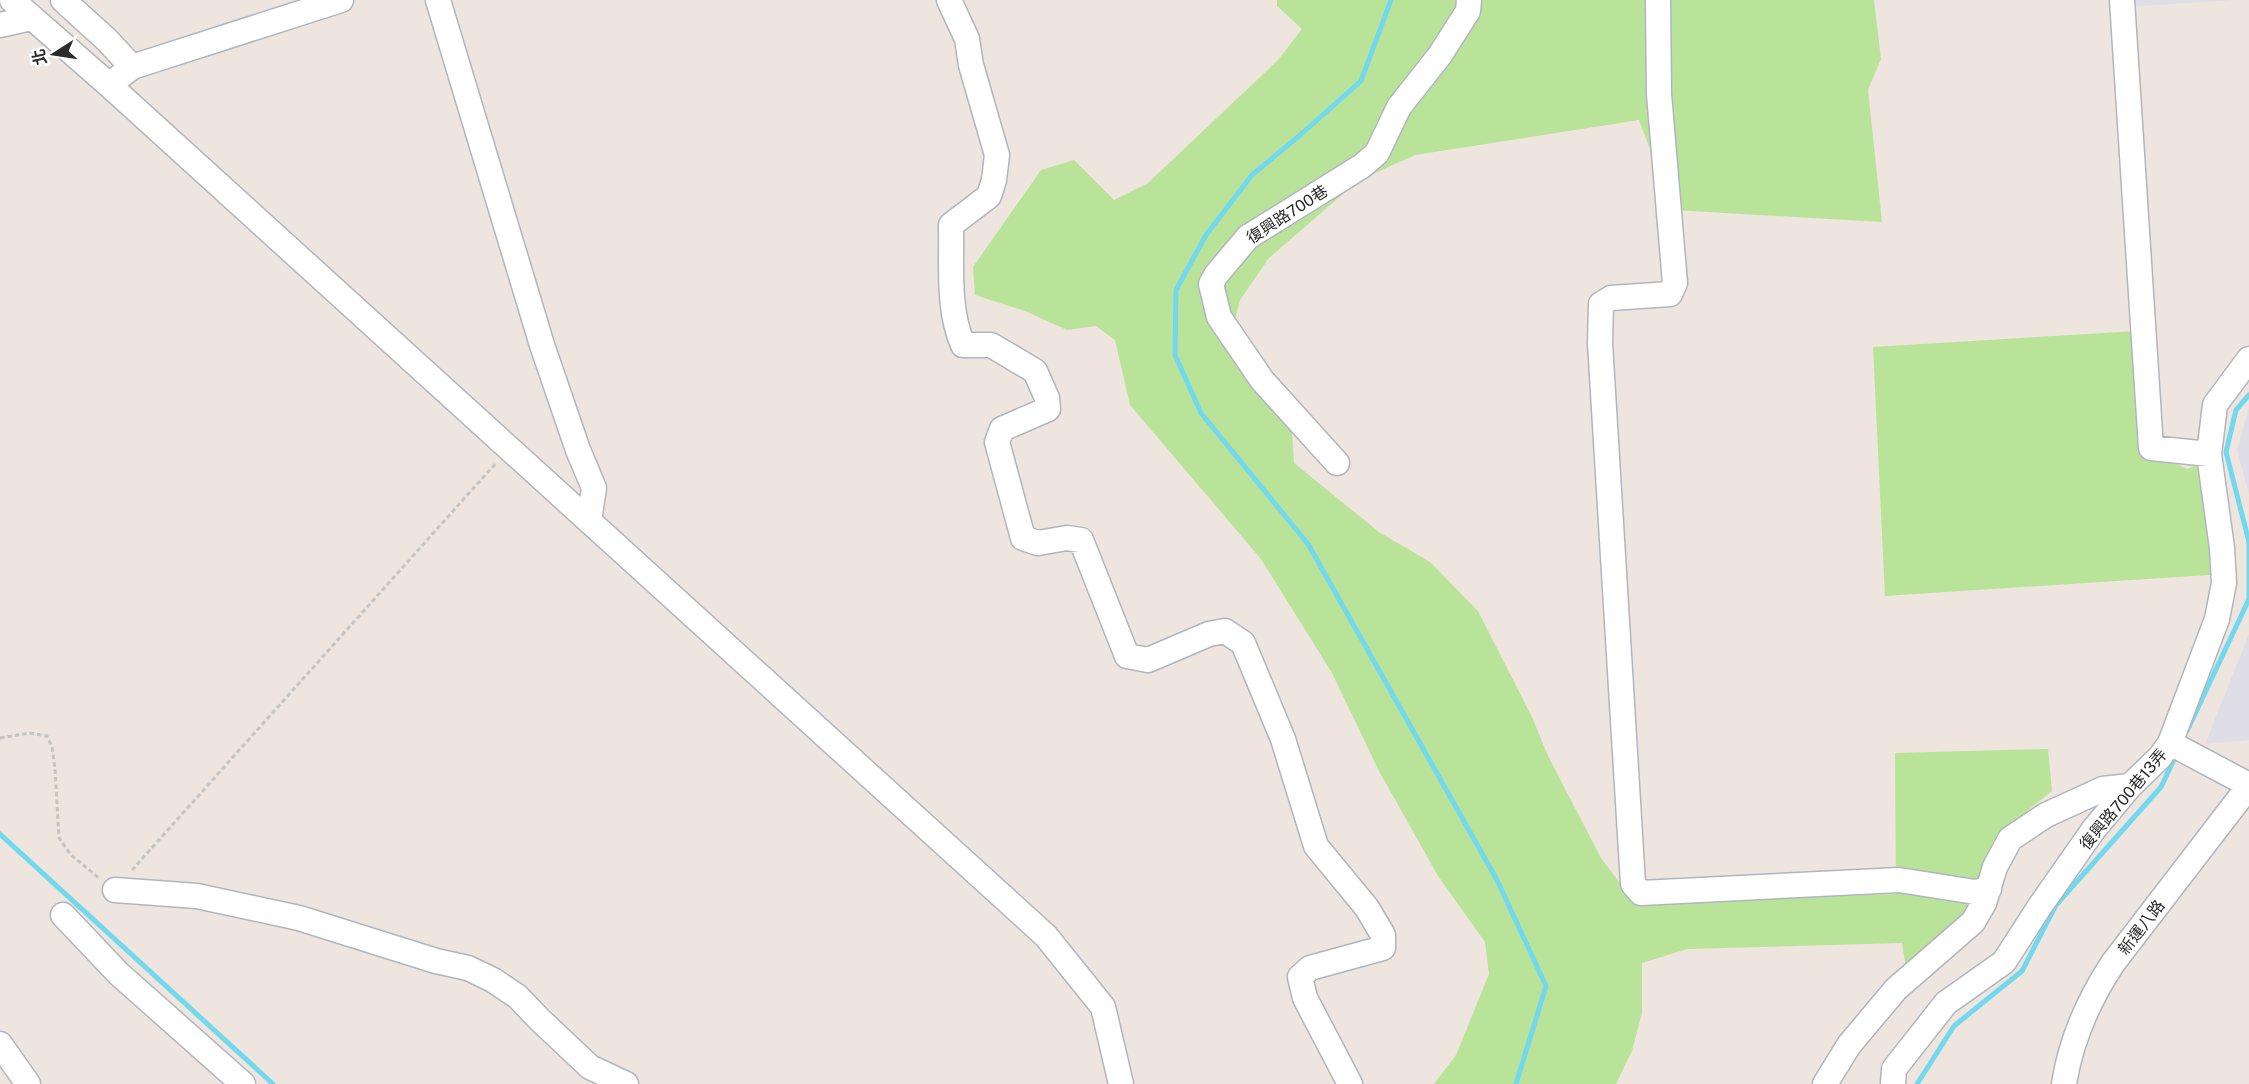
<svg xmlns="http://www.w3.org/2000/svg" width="2249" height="1084" font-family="'Public Sans','Noto Sans TC',sans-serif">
<rect width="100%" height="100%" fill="#ede5de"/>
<path fill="#dfdee6" d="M2127 0H2233L2127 7Z
M2249 407V494L2237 450Z
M2249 634V740L2205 744Z"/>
<path fill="#bae39a" d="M1277 0H1874L1881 59 1868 90 1882 222 1673 210 1639 120 1415 155 1358 181 1269 258 1240 300 1232 332 1292 431 1294 463 1379 532 1430 562 1478 611 1532 717 1548 756 1601 858 1635 903 1896 894 1895 753 2048 749 2052 791 2012 823 1985 913 1909 986 1902 943 1687 949 1642 963V1013L1632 1051 1616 1084H1434L1456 1055 1489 974 1485 942 1438 876 1379 771 1332 673 1261 559 1130 405 1115 340 1096 326 1067 330 1025 311 975 295 973 267 1041 170 1074 160 1114 200 1148 183 1278 60 1302 29 1277 6Z
M2137 331 2147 449 2187 469 2212 459 2224 574 1885 596 1873 347Z"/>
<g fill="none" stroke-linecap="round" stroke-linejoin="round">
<path stroke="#71d8ee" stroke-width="5" d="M1391 0 1361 81 1299 136 1252 175 1206 235 1176 290 1175 355 1201 413 1308 544 1497 880 1546 986 1516 1084
M2187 731 2249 599V542L2226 452 2236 410 2249 395
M0 834 273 1084
M1917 1084 1954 1026 2022 971 2056 905 2161 787 2177 753"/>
<g stroke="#b1b5bf" stroke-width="27">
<path id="minor" d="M12 0 109 85 1046 936 1103 1007 1121 1084
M63 0 107 40 132 67
M438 0 542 345 578 450 594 488 589 521
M949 0 967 39 971 65 997 155 994 180 989 196 951 225C952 264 947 309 963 345H991L1035 371 1047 398 1048 409 1002 429 997 442 1023 538 1038 543 1067 538 1081 540 1127 656 1148 660 1209 634 1225 631 1243 643 1283 739 1316 846 1367 908 1383 935V948L1310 968 1300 977 1305 998 1350 1084
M1658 0 1659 94 1675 283 1670 294 1611 298 1601 304 1600 343 1633 884 1641 893 1899 880 1975 892 1989 889
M2122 0 2151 448 2209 454
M0 25 31 18
M109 85 132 67 341 0
M1337 463 1262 380 1219 317 1211 284 1216 275 1248 237 1362 166 1377 153 1399 107 1440 55 1468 11 1469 0
M2170 743 2249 785
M115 890 197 896 299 918 436 961 468 968 493 980 518 997 540 1020 590 1067 626 1084
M63 915 119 974 243 1084
M0 1044 28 1084
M1825 1084 1849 1045 1896 989 1973 922 1984 903 1995 867 2010 839 2046 815 2103 789 2130 786
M1893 1084 1894 1069 1946 1003 2004 962 2040 906 2094 829 2130 786 2160 757 2170 743 2217 619 2224 583 2222 548 2209 454 2215 405 2249 359
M2064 1084C2071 1039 2088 1001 2113 963L2249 786"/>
</g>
<path stroke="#c4c4c4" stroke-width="3" stroke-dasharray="4.5 3" stroke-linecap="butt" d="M0 738 29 733 47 736 52 747 55 768 59 838 71 855 99 878
M132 870 496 463"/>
<use href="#minor" stroke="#fff" stroke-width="24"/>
</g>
<g text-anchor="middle" stroke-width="4.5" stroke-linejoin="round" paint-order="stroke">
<g font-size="16" fill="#2b2b2b" stroke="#fff">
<text transform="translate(1287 214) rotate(-33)" y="6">復興路700巷</text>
<text transform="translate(2123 799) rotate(-50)" y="6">復興路700巷13弄</text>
<text transform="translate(2141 927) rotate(-52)" y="6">新運八路</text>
</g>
</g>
<g transform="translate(54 54) rotate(258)" stroke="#ffffff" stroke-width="4.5" paint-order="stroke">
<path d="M0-4.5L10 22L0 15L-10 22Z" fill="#2b2b2b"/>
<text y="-9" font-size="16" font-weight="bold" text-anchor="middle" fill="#2b2b2b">北</text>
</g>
</svg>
